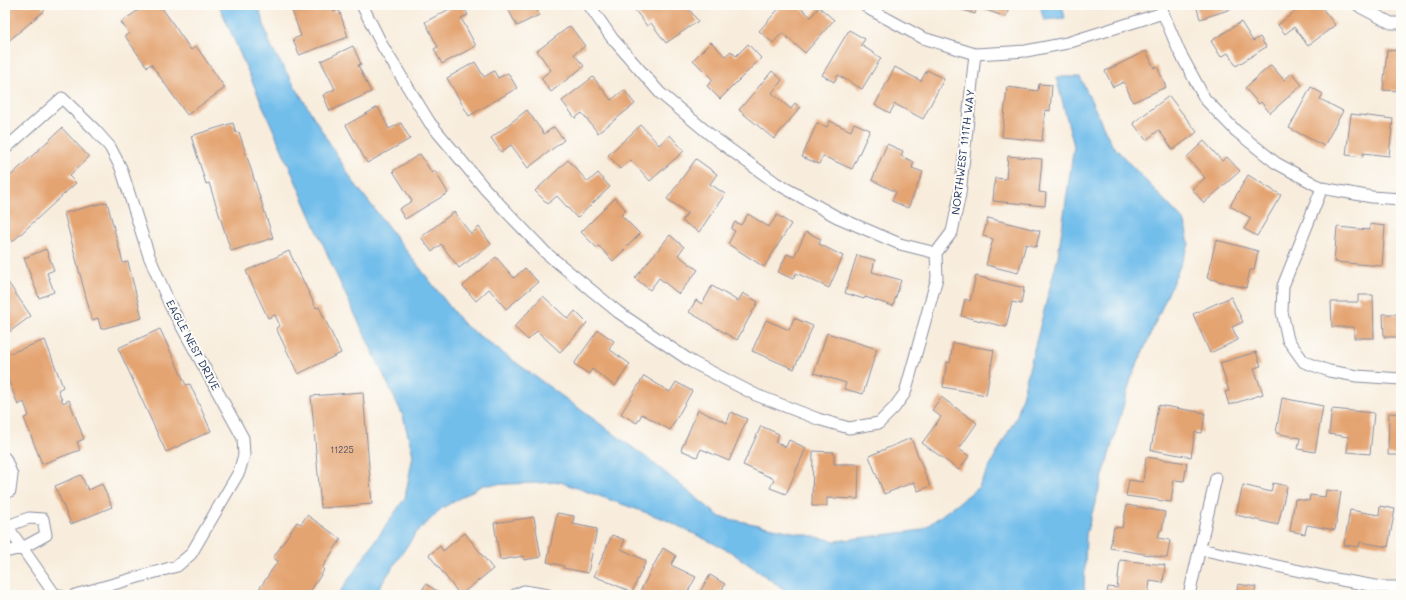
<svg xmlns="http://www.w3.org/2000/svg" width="1406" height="600" font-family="Mali,sans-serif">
<rect width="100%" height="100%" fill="#fdfcf7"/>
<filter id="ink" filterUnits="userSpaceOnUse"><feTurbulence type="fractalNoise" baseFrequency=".025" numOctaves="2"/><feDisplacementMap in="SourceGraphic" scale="8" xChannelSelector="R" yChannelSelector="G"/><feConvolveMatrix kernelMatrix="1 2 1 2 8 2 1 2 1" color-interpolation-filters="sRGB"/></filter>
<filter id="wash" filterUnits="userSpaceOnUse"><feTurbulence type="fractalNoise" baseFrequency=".012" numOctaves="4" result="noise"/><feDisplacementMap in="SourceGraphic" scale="16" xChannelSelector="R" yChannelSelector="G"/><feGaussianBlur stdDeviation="0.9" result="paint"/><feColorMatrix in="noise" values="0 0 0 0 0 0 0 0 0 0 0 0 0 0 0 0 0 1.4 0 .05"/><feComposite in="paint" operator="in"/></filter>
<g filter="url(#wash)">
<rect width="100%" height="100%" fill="#f8eddd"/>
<path fill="#72beeb" stroke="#4676a4" d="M219 5H258L271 47 352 180 463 324 647 458 720 517 836 541 922 530 978 488 1017 416 1058 256 1074 146 1056 77H1080L1112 145 1185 222 1189 245 1131 379 1086 534 1084 595H792L731 552 664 519 560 482 483 485 442 508 415 534 374 595H339L342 589 405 498 413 455 403 416 336 274Z
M1040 5H1062L1065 18 1044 20Z"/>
<g id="blocks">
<path fill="#e4a472" d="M5 5H41L45 10 5 44Z
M146 5H160L191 50 196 46 225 88 187 115 151 64 147 67 125 36 129 33 121 22Z
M299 5H331L334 12 339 10 348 37 299 55 293 39 301 36 291 8Z
M457 5H463L468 15 461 18 476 46 442 64 434 49 438 47 425 22Z
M506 5H546L537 10 539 15 517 26Z
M642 5H686L698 21 666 43 651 23 647 26 635 10Z
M782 5H797L811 17 819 7 834 20 805 53 782 33 773 43 759 31Z
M954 5H1010L1006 17 977 7 975 14 953 7Z
M1196 5H1244L1200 19Z
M1303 5H1320L1335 25 1308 46 1294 27 1285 34 1278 25Z
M1241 22 1253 41 1260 37 1266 47 1236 66 1228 53 1221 57 1211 41Z
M570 26 585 46 574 54 584 66 551 92 541 78 551 70 537 51Z
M849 30 865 39 861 45 881 58 862 89 838 75 834 82 822 75Z
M711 42 725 56 731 51 736 56 748 44 761 58 720 99 707 86 713 80 693 60Z
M353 46 361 64 358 65 371 92 330 111 323 95 335 89 321 61Z
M1387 50 1401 51V91L1383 90Z
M1146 51 1154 68 1157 66 1166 87 1133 102 1124 82 1113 87 1105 71Z
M475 62 484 77 494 71 498 78 508 73 517 88 469 116 447 78Z
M1271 65 1284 80 1292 73 1302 85 1270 113 1261 102 1259 104 1245 88Z
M895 67 921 81 927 70 944 79 923 119 895 104 890 113 875 105Z
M772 71 782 80 772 93 791 109 795 103 800 108 774 139 739 110Z
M593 77 611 100 624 90 635 104 598 133 582 113 575 118 562 101Z
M1039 84 1052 85 1050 111 1045 110 1042 141 1002 137 1007 87 1038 91Z
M1311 87 1323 94 1320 99 1343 111 1324 146 1289 128Z
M1169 96 1197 132 1173 150 1159 130 1146 140 1133 123Z
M378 107 389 129 401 123 410 139 367 163 346 125Z
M527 110 544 134 554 127 564 140 528 168 511 145 501 152 491 138Z
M1351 114 1393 119 1389 156 1363 153V157L1346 155Z
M830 121 851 131 854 123 870 130 852 169 823 156 819 164 802 157 817 123 827 127Z
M233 123 236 133 239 132 273 238 231 251 209 183 206 184 191 136Z
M641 125 659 145 670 135 684 151 650 181 631 160 620 169 608 155Z
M62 128 89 157 69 176 76 183 12 242 5 235V181Z
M1204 141 1222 161 1227 157 1240 171 1204 203 1192 189 1205 178 1187 157Z
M887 144 903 151 901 156 914 162 912 168 923 172 908 208 892 201 896 192 872 180Z
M420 154 432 173 435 171 448 193 405 219 399 209 412 201 393 171Z
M1008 156 1042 159 1039 192 1046 193 1045 206 993 201 995 178 1006 179Z
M696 159 717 174 710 184 725 194 699 232 682 221 687 213 667 199Z
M568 160 588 182 598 173 610 187 577 218 557 196 548 204 535 191Z
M1248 175 1281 195 1257 236 1244 229 1251 218 1230 206Z
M615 198 626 210 621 215 640 234 613 261 599 246 597 248 581 232Z
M107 202 123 263 128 262 142 318 101 329 98 318 92 320 64 213Z
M454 212 471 234 479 227 491 244 459 268 441 244 432 252 421 237Z
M748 214 769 227 777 215 791 224 764 267 728 244 735 231 731 229 735 222 741 225Z
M988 218 1040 231 1036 247 1026 244 1018 273 986 265 993 239 983 236Z
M1370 224 1385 226 1382 266 1334 262 1337 227 1370 230Z
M806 232 821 239 819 244 843 256 829 288 796 273 793 279 778 272 787 254 794 257Z
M670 235 684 247 678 255 698 270 679 294 659 278 650 290 635 278Z
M1216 240 1258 251 1254 270H1250L1246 288 1207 278Z
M46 249 54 270 47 273 54 292 39 298 24 258Z
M289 251 316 308 319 307 341 353 298 374 276 328 280 326 275 315 268 318 246 271Z
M857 255 875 260 872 272 901 280 893 306 865 297 864 299 845 293Z
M496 257 514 278 525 268 538 282 506 309 489 289 476 301 463 286Z
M976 276 1024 288 1021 304 1012 302 1006 327 961 316 965 299 970 301Z
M5 278 31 316 5 335Z
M712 286 738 301 743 293 758 302 737 340 689 312 696 300 702 304Z
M1358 295H1373L1374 338H1354V327H1332L1331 302H1358Z
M543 296 568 319 575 311 587 323 560 352 537 331 528 340 514 327Z
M1231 297 1243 322 1232 327 1238 340 1210 353 1193 314Z
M1383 314H1401V337H1384Z
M794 318 813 326 794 369 752 351 766 320 789 330Z
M160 329 186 385 190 384 211 431 166 452 118 348Z
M598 330 614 341 609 349 630 364 615 386 592 369 589 374 574 364Z
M827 333 877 349 863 394 844 389 846 383 814 373Z
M45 340 63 387 58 390 63 403 69 400 84 439 77 442 80 450 42 464 24 418 29 416 24 402 18 405 5 371V355Z
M953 343 994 350 986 395 943 387 947 362 950 363Z
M1256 352 1261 366 1254 368 1263 394 1229 405 1225 392 1229 391 1220 363Z
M644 376 670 392 676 382 692 391 670 430 642 414 637 423 621 414Z
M363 392 372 504 321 508 311 396Z
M941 397 977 423 959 449 969 456 959 470 922 443 941 417 932 410Z
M1282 398 1323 406 1315 452 1298 449 1300 438 1276 433Z
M1158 405 1205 413 1202 433 1195 432 1191 457 1151 450Z
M1332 409 1374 413 1370 454 1347 452 1349 437 1329 434Z
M698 410 727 423 731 412 747 419 729 461 701 449 697 457 681 450Z
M1389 413 1401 414V455H1388Z
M761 426 779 434 775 442 786 447 789 440 806 448 786 494 770 488 774 479 743 465Z
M911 438 930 486 918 491 914 482 884 494 869 456Z
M813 451 834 452V464H859L858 499 827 498V506H812Z
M1146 457 1187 463 1184 481 1174 480 1171 502 1126 496 1129 480 1143 482Z
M81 475 88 490 102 484 112 507 71 524 55 486Z
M1273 483 1287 486 1278 525 1236 515 1243 485 1271 492Z
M1326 490 1341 492 1335 530 1307 525 1305 534 1290 531 1295 499 1309 501 1310 495 1325 497Z
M1127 505 1165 512 1162 530H1160L1158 538 1170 540 1167 558 1110 548 1114 527 1122 528Z
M1380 506 1395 509 1388 547 1360 542 1359 547 1344 545 1350 510 1379 515Z
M557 513 574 516 573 524 597 529 588 573 563 568 564 566 547 562Z
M307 515 341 539 322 568 324 570 308 595H255L278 561 273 558 297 522 301 524Z
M534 517 541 557 524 560V556L500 560 494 523Z
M465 533 493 569 460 595 429 555 440 546 443 551Z
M612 535 625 540 621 549 646 561 632 592 594 576Z
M663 548 676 556 671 565 696 577 686 595H638Z
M1120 560 1165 565 1163 583 1150 581 1148 595H1107L1108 587 1117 588Z
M710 575 725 584 719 595H698Z
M426 584 443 595H419Z
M1238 584 1256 587 1254 595H1236Z"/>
</g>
</g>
<g filter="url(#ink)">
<use href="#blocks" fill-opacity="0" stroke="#8a8e9e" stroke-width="1"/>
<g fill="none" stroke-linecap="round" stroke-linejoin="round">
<g stroke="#8a8e9e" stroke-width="13">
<path id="street" d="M362 5 383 47 430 123 486 190 546 253 618 312 692 362 756 395 818 419 849 428 879 423 894 408 905 393 937 278 936 253 952 232 960 194 975 54
M589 5 612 38 660 93 713 137 776 183 837 217 900 244 936 253
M864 5 871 10 923 38 975 54 1026 51 1067 43 1163 13
M1162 5 1163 13 1179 51 1205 99 1236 131 1276 163 1322 188 1372 197 1401 199
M1358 5 1362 8 1391 23H1401
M5 149 62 98 95 130 110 147 121 168 149 256 170 305 243 438 244 455 239 472 191 554 177 566 75 595
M1322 188 1283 286 1282 312 1288 340 1304 362 1329 371 1357 376 1401 379
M5 458 12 475 10 491 5 493
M7 526 55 595H59
M5 527 29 518 43 519 46 535 22 548 5 552
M1200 549 1341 580 1381 587H1401
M515 595 524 591 548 595
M1189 595 1216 478"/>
</g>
<use href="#street" stroke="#fff" stroke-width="11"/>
</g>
</g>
<g text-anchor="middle" stroke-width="4" stroke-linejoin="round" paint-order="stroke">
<g font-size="9" fill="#4d4c63">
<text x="342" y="453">11225</text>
</g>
<g font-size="11" fill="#1b2f5e" stroke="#fdfcf7">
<text transform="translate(963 152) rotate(-83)" y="4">NORTHWEST 111TH WAY</text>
<text transform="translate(193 345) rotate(62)" y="4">EAGLE NEST DRIVE</text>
</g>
</g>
<rect width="1406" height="600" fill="none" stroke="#fdfcf7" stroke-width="20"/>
</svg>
